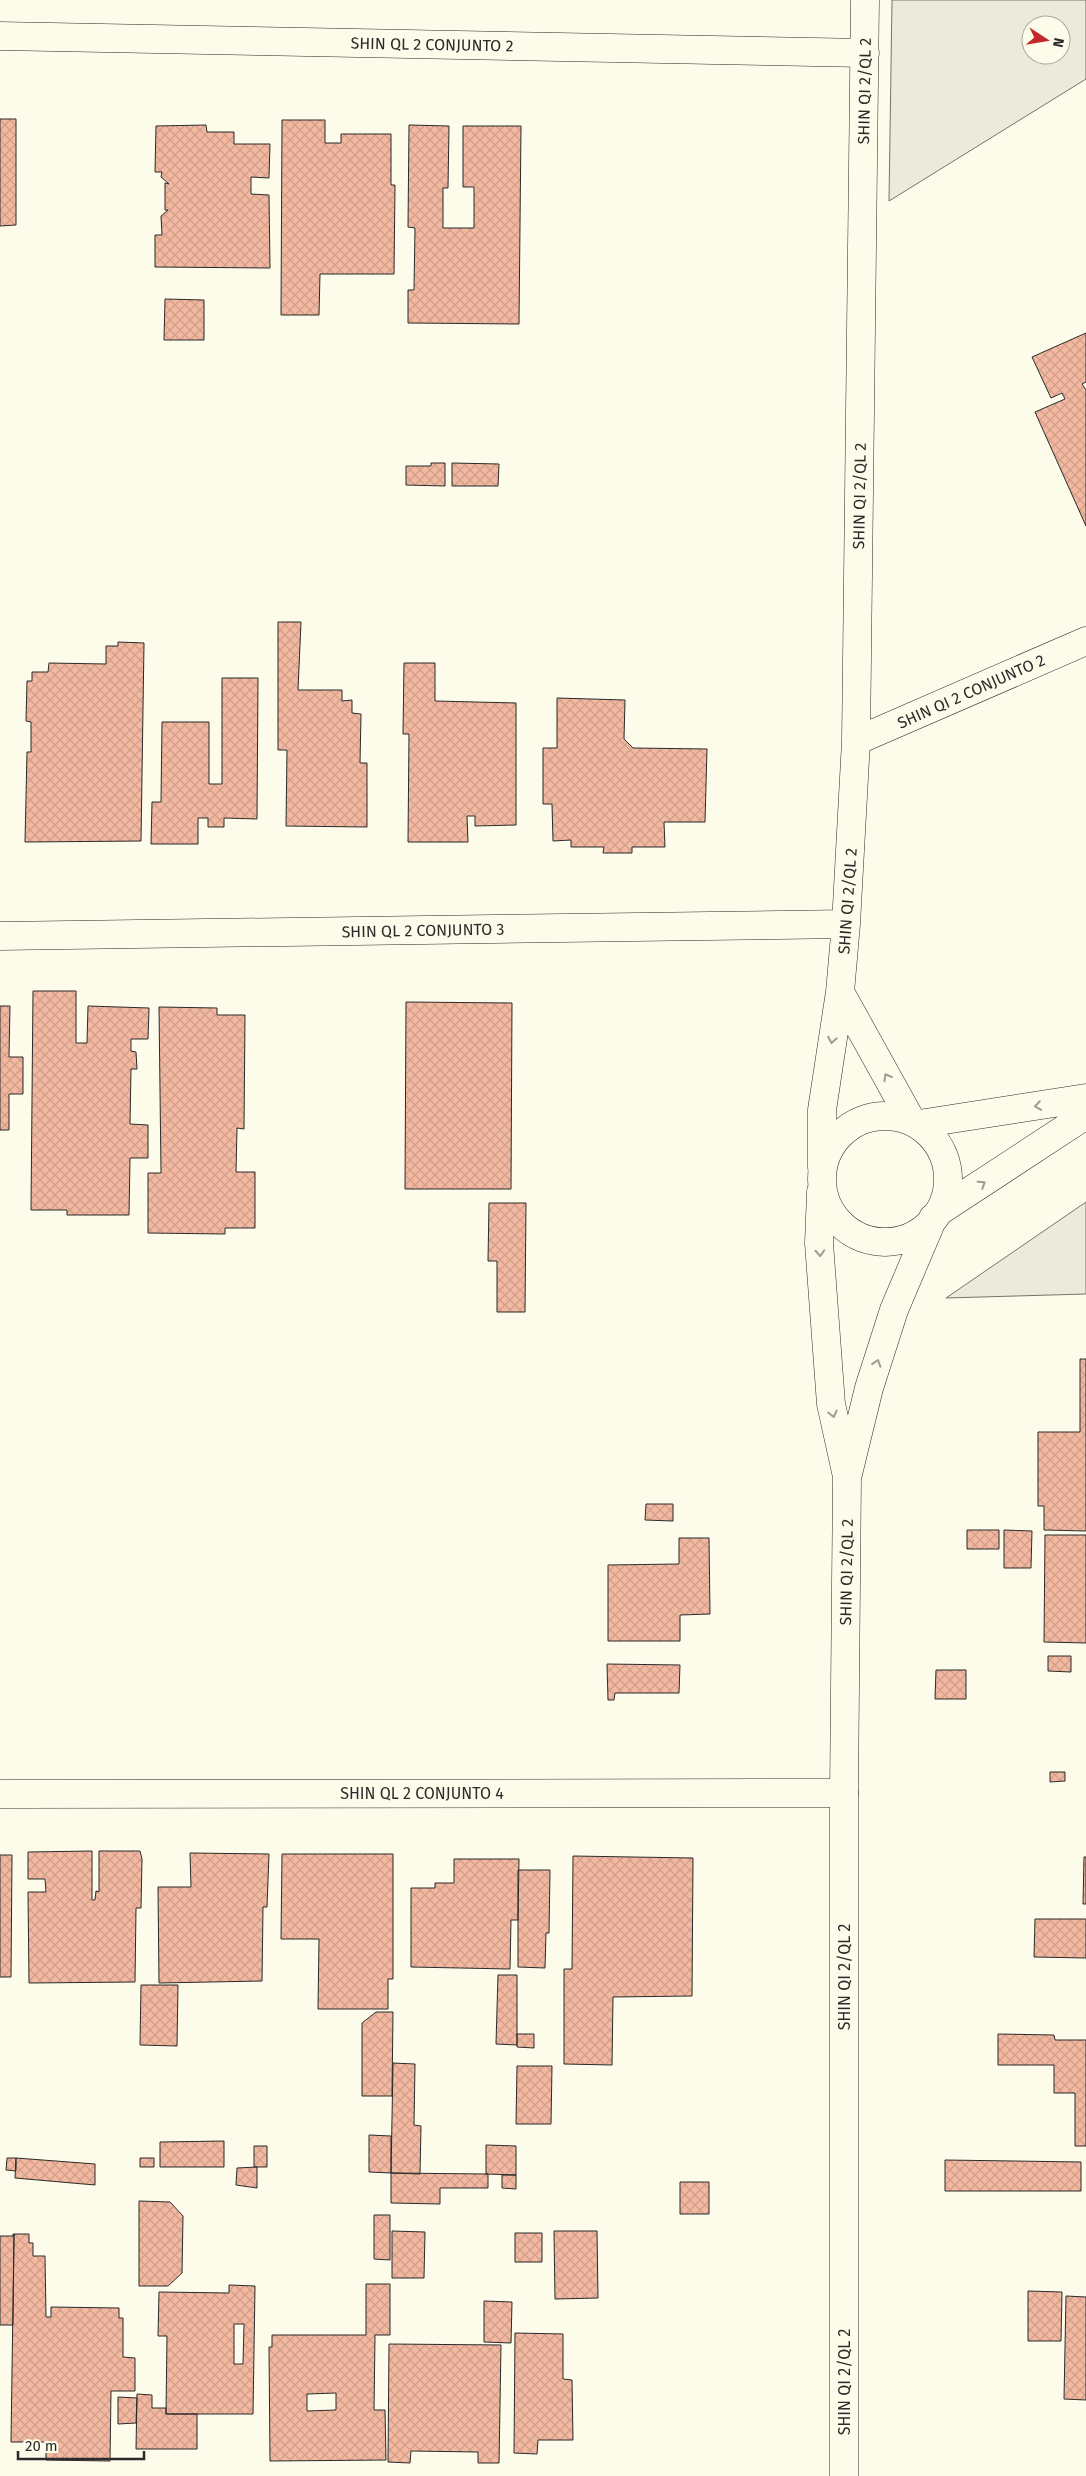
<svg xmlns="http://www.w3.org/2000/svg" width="1086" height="2476" font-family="'Fira Sans',sans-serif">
<defs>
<pattern id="building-cross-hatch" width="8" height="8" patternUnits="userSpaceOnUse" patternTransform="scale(1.25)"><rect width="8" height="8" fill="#f2b8a0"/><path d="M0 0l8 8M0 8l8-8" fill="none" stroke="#d09e8a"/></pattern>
</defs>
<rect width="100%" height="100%" fill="#fdfbea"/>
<path fill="#ecebdb" stroke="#74746e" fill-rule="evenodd" d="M892 0H1086V79L889 201ZM1031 25H1061V55H1031Z
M1086 1202V1294L946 1298Z"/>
<path fill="url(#building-cross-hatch)" stroke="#2b2b2b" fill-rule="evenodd" d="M0 119H16V225L0 226Z
M282 120H325V143H341V134H391V185H395L394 274H320L319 315H281Z
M206 125 207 132H234V144H270L269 178 251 177V194L269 195 270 268 155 267V235H162L161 216 168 210H165V183L169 184 161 177 162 172H155L156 126Z
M409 125 449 126 448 188H443V228H474V187H463V126H521L519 324 408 323V290H414L415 228 408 227Z
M165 299 204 300V340H164Z
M1086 333V382L1082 384 1086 390V526L1035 412 1065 399 1062 393 1051 398 1032 357Z
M431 463H445V486L406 485V466H431Z
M452 463 499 464 498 486H452Z
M278 622H301L298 690H342V701L352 700V713L361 714 360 763H367V827L286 826 287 750H278Z
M118 642 144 643 141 841 25 842 27 752H31V722L26 721 27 681H32V672H48L49 663 106 664V646H118Z
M404 663H435V701L516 703V825L475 826V816H467L468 842H408L409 734H403Z
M222 678H258L257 819 224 818V827H208V818H198V844H151L152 802H161L162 722H209V784H222Z
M557 698 625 700 624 739 633 748 707 749 705 822H664L665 847H632V853H603L604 847H571V840L553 841 552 804H543V748H557Z
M33 991H76V1043H87L88 1006 149 1008 148 1039H131V1051L136 1052 137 1069H131L130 1124 148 1125V1158H130L129 1215H67V1210H31Z
M406 1002 512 1003 511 1189H405Z
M0 1006H10L9 1057H23V1094H9V1130H0Z
M159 1007 217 1008V1015H245L244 1129 237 1128 236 1172H255V1228H225V1234L148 1233V1173H161Z
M489 1203H526L525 1312H497V1261H488Z
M1080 1359H1086V1531L1044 1530V1506H1038V1432H1080Z
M646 1504H673V1521L645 1520Z
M967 1530H999V1549H967Z
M1004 1530 1032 1531 1031 1568H1004Z
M1045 1535H1086V1643L1044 1642Z
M679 1538H709L710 1614 680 1615V1641H608V1565L679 1564Z
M1048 1656H1071V1672L1048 1671Z
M607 1664 680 1665 679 1693H615L614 1700H608Z
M936 1670H966V1699H935Z
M1050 1772H1065V1781L1050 1782Z
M92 1851V1900H95L96 1891 99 1892V1851H140L142 1859 141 1908H136L135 1982 29 1983 28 1892H46L45 1879H28V1852Z
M190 1853 269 1854 267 1907H263L262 1981 159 1983 158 1887H191Z
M282 1854H393V1979H388V2009H318L319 1939H281Z
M0 1855H12L11 1977H0Z
M573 1856 693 1858 692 1996 613 1997 612 2065 564 2064V1969H572Z
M1084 1857H1086V1904H1083Z
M454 1859H519L518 1920H511L510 1969 411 1967V1888H435V1883H454Z
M518 1870H550L549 1933H546L545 1968 518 1967Z
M1035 1919H1086V1958L1034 1957Z
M498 1975H517V2045L496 2044Z
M141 1985H178L177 2046 140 2045Z
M376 2012H393L392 2096H362V2023Z
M517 2034H534V2048L517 2047Z
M998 2034 1054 2035 1055 2040H1086V2146H1075V2093H1054V2065H998Z
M393 2063 415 2064 414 2125 421 2126 420 2174 391 2173Z
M517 2066H552L551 2124H516Z
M369 2135 391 2136V2173L369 2172Z
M224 2141V2167H160V2142Z
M486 2145 516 2146V2175L486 2174Z
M254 2146H267V2167H254Z
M7 2158H16V2171L6 2170Z
M16 2158 95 2164V2185L15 2178Z
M140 2158H154V2167H140Z
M945 2160 1081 2162V2191H945Z
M257 2167V2188L236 2185 237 2168Z
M391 2173 486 2174H488V2188H440V2204L391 2203Z
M502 2175H516V2189L502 2188Z
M680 2182H709V2214H680Z
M139 2201 170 2202 183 2216 182 2273 168 2286H139Z
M374 2215H390V2260L374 2259Z
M392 2231 425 2232 424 2278H392Z
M554 2231H597L598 2298 555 2299Z
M515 2233H542V2262H515Z
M13 2234H14L13 2325H0V2236H13Z
M14 2234H29V2243H33V2256H45L46 2317H51V2307L119 2308V2318H123V2357L135 2358V2391H111L110 2461 46 2460V2442H11Z
M366 2284H390V2335H375L374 2410H385L386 2460 270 2461 269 2347H272V2335H366ZM336 2393V2410L307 2411V2394Z
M229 2285 255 2286 253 2414H166L167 2336H158L159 2292 229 2293ZM234 2324H244L243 2364H234Z
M1028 2291 1062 2292 1061 2341H1028Z
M1066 2296 1086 2297V2400L1064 2399Z
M484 2301 512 2302 511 2343 484 2342Z
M515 2333 563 2334V2379L572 2380 573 2440H538L537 2454 514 2453Z
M389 2344 501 2345 499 2463H478V2452L411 2451 410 2463 388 2462Z
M137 2394 152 2395V2408H166V2414H197V2449H136Z
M118 2397 137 2398 136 2423 118 2424Z"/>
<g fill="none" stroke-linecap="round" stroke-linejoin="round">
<g stroke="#2b2b2b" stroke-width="29">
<path id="minor" d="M0 36 865 53
M856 741 1086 641
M0 936 846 924
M840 992 911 1120
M822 1167V1110L840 992 846 924 856 741 865 0
M0 1794 844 1793"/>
</g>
<g stroke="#2b2b2b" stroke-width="29">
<path id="tertiary" d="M822 1179a63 63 0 1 1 126 0a63 63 0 1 1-126 0Z
M919 1124 1086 1098
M821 1192 819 1243 831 1404 846 1472
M941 1210 1086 1115
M844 2476V1793L847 1478 869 1388 894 1310 933 1218"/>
</g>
<use href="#minor" stroke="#fdfbea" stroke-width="28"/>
<use href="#tertiary" stroke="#fdfbea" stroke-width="28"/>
</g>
<defs><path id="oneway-chevron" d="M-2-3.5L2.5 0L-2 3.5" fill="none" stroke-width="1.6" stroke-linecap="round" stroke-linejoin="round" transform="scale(1.25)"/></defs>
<g stroke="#9e9d94">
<use href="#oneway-chevron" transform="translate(832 1040) rotate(100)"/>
<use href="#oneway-chevron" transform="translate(887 1077) rotate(-119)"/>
<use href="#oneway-chevron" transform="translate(1038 1106) rotate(171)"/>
<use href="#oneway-chevron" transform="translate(982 1184) rotate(-33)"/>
<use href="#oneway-chevron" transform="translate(820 1253) rotate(87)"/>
<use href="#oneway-chevron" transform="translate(877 1363) rotate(-73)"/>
<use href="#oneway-chevron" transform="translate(833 1414) rotate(77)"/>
</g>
<g text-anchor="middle" stroke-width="4" stroke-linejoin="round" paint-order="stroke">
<g font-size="16" fill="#2b2b2b" stroke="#fdfbea">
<text transform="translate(432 44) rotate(1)" y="6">SHIN QL 2 CONJUNTO 2</text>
<text transform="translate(864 91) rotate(-89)" y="6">SHIN QI 2/QL 2</text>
<text transform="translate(859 496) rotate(-89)" y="6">SHIN QI 2/QL 2</text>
<text transform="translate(971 691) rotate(-24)" y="6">SHIN QI 2 CONJUNTO 2</text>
<text transform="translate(847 901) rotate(-86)" y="6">SHIN QI 2/QL 2</text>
<text transform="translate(423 930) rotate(-1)" y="6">SHIN QL 2 CONJUNTO 3</text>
<text transform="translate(846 1572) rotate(-89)" y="6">SHIN QI 2/QL 2</text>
<text x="422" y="1799">SHIN QL 2 CONJUNTO 4</text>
<text transform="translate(844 1977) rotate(-90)" y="6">SHIN QI 2/QL 2</text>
<text transform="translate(844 2382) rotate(-90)" y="6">SHIN QI 2/QL 2</text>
</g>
</g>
<g transform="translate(1046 40) rotate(102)"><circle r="24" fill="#fdfbea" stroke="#a9a89e"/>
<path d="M0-4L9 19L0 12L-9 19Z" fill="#c62828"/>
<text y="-8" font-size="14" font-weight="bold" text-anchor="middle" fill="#2b2b2b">N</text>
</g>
<path d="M18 2451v8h126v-8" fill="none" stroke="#2b2b2b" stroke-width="2.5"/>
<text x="25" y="2451" font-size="15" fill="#2b2b2b" stroke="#fdfbea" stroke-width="4" paint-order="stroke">20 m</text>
</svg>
